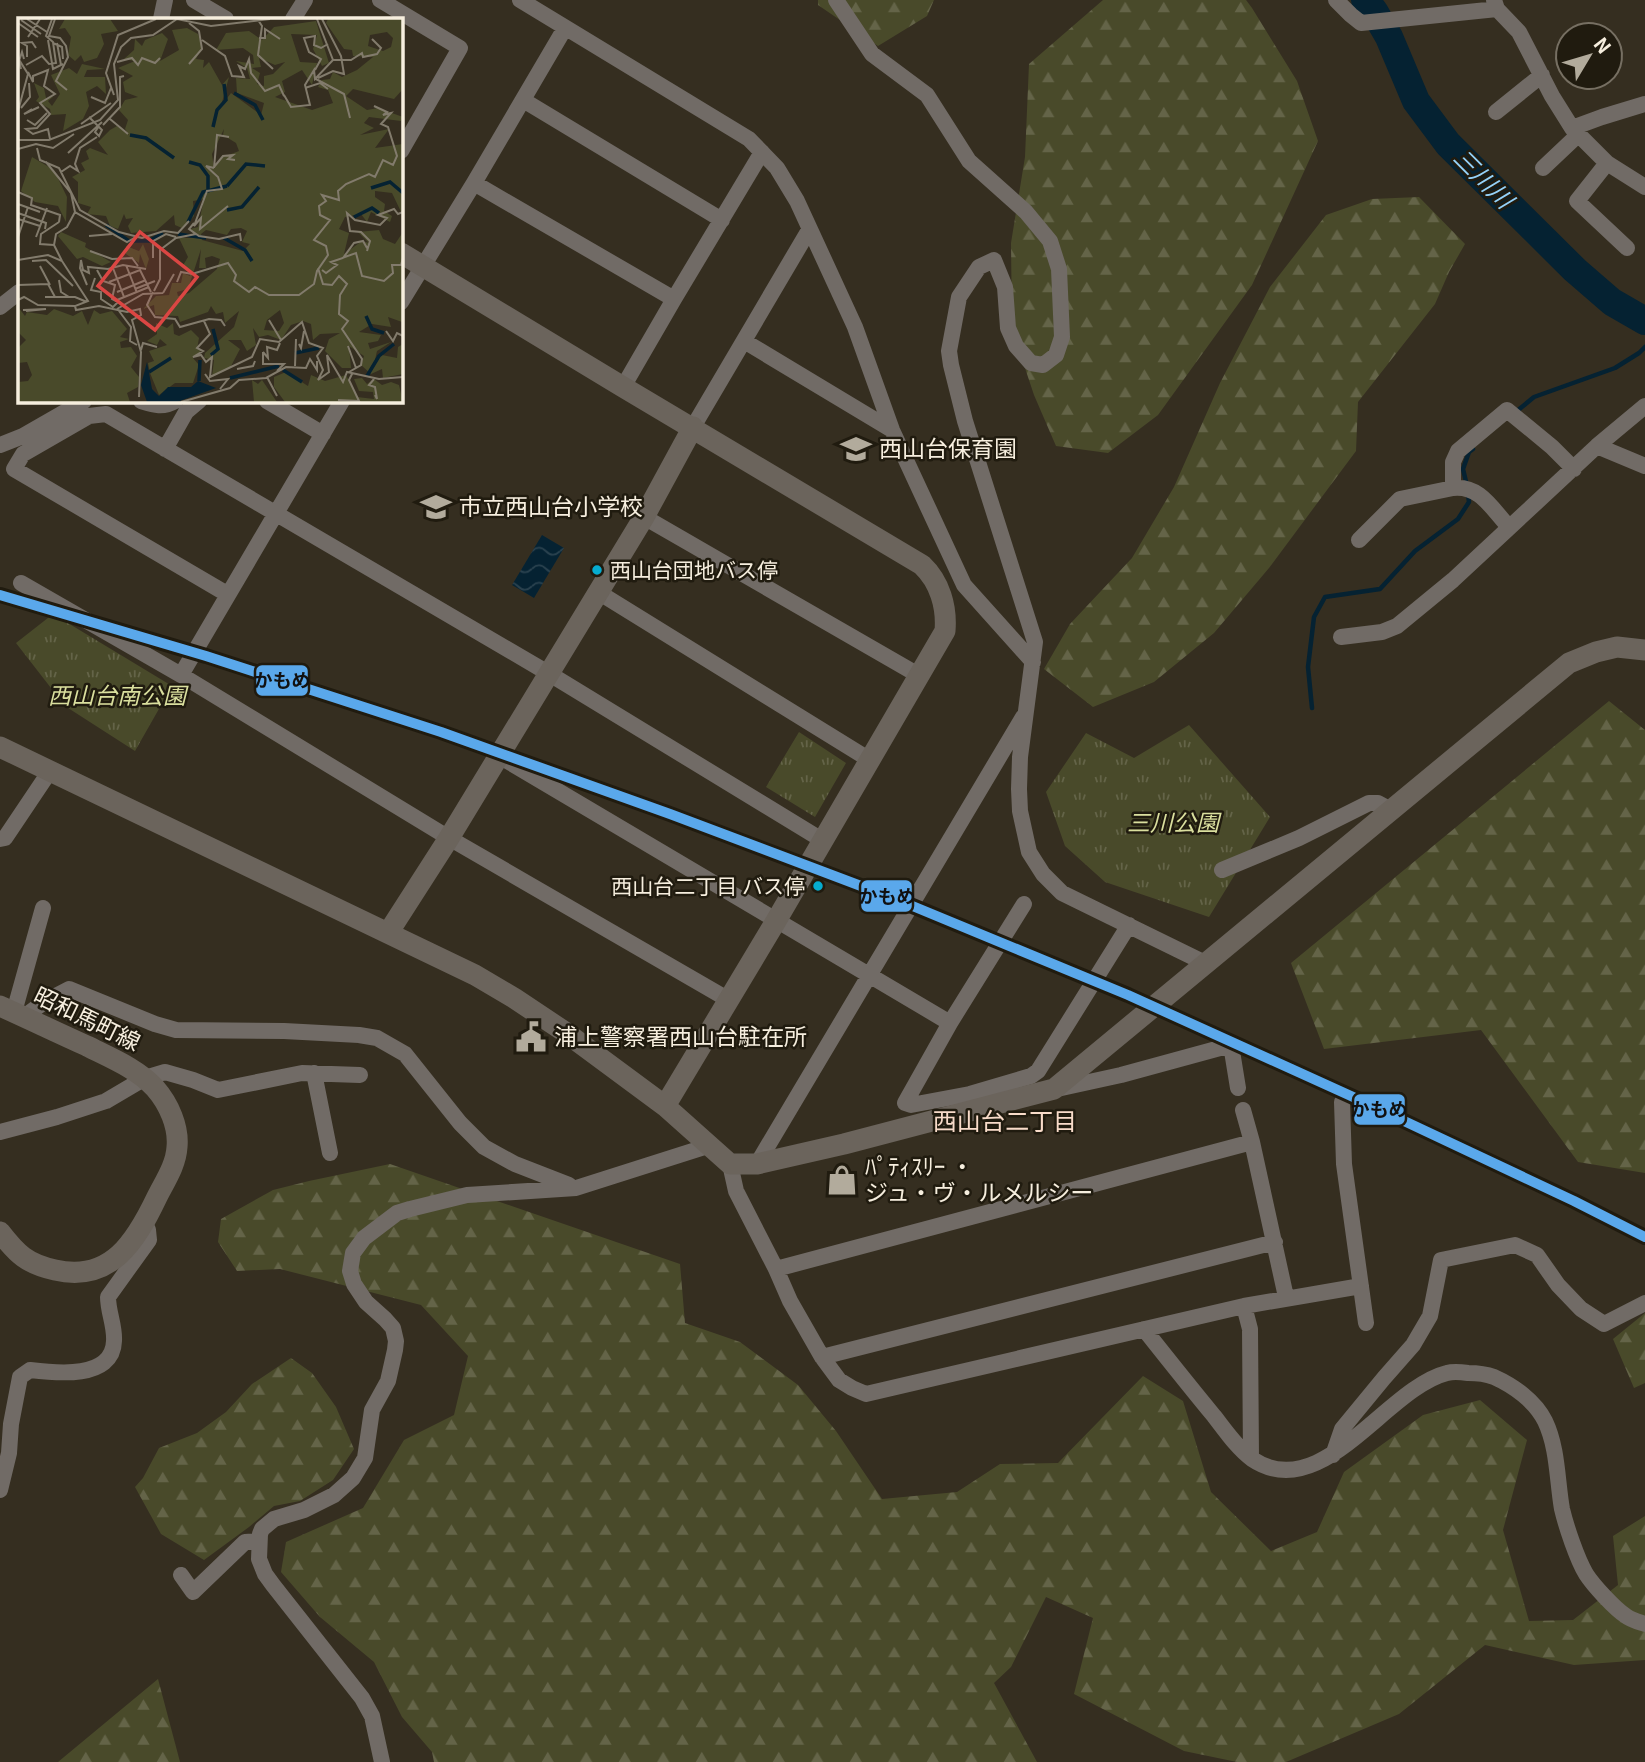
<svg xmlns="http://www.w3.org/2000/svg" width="1645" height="1762" font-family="Georgia,'Noto Sans JP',serif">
<defs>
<pattern id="forest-firs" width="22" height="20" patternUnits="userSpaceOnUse" patternTransform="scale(1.75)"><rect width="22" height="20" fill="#494a2a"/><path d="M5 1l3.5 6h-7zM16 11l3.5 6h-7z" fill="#646448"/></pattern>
<pattern id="park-tufts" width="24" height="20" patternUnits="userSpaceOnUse" patternTransform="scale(1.75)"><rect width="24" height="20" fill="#494a2a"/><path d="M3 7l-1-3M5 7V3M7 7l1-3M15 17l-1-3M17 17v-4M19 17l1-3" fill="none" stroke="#646448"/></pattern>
<pattern id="water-waves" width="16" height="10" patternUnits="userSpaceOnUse" patternTransform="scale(1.75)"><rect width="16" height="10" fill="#052232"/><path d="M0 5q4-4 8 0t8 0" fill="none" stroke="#2a424f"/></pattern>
</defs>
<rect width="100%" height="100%" fill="#352e20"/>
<path fill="url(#forest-firs)" d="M818 0H934L927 16 878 46 818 5Z
M1103 0H1246L1252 8 1297 81 1318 141 1252 285 1158 415 1108 453 1056 446 1034 395 1012 329 1011 243 1025 157 1029 64Z
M1419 197 1465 244 1449 272 1435 304 1358 402 1356 451 1269 568 1214 633 1154 682 1093 707 1044 669 1070 624 1132 558 1174 487 1220 383 1270 287 1326 215 1372 199Z
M1609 701 1645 730V1173L1578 1162 1481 1030 1324 1049 1291 963Z
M390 1164 680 1264 685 1323 740 1342 798 1385 836 1431 882 1499 957 1492 1000 1464 1058 1463 1143 1376 1183 1401 1211 1492 1271 1551 1317 1532 1344 1472 1423 1415 1480 1400 1527 1440 1503 1530 1529 1621 1573 1620 1618 1585 1613 1536 1645 1516V1660L1574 1665 1485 1645 1399 1714 1286 1762H1237L1184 1751 1074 1694 1093 1618 1046 1597 1011 1667 994 1683 1037 1762H434L432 1752 402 1717 374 1662 320 1617 281 1572 286 1542 363 1508 404 1440 454 1415 468 1356 421 1305 280 1269 237 1271 218 1242 221 1219 273 1190 309 1181Z
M1645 1313V1383L1634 1388 1613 1339Z
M291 1358 312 1373 336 1407 354 1449 333 1480 300 1501 274 1506 249 1527 204 1560 161 1534 135 1487 143 1478 159 1448 197 1433 226 1412 252 1384Z
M158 1679 180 1762H58Z"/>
<path fill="url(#park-tufts)" d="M53 614 172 686 135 751 65 706 16 643Z
M1189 725 1270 817 1209 917 1105 882 1065 846 1046 792 1086 733 1134 758Z
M799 732 846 763 815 817 766 787Z"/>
<path fill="url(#water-waves)" d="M542 535 564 548 534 598 512 585Z"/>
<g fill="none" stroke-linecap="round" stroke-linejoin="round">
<path stroke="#052232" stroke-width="4.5" d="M1517 411 1534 397 1615 368 1639 353 1645 347
M1467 486 1463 469 1469 452 1473 449
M1312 708 1308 667 1314 617 1325 597 1380 589 1415 551 1458 519 1469 502 1468 494"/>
<path stroke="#052232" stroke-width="28" d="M1365 0 1374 11 1389 37 1416 101 1448 144 1575 270 1612 302 1645 321"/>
<path stroke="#716b66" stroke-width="16" d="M194 0 226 19
M380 0 460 48 401 151
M520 0 749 139 777 168 797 201 855 327 892 430 964 585 1033 662
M836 0 872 54 927 95 969 161 1026 212 1050 241 1059 269 1062 337 1056 355 1043 365 1031 363 1016 346 1008 328 1005 287 994 260 979 267 959 297 949 351 951 365 965 421 1035 642 1020 757 1019 789 1020 811 1029 852 1043 874 1062 893 1207 964
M1336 0 1351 15 1361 23 1497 9
M1494 0 1497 9 1519 32 1552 96 1572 128 1607 163 1645 187
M161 19 165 0
M293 19 305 0
M523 100 722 220
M1496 112 1542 75
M1572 128 1602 117 1645 104
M1607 163 1577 201 1627 248
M1543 168 1579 134
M474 183 674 299
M401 302 474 183 565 28
M0 307 19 292
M744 341 892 430
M623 387 674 299 762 152
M141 401C154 405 163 408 175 401
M267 401 323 434
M693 427 809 230
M0 445 23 436 84 401
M1597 446 1645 466
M165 449 186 412 199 401
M644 517 920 676
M1509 527C1492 509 1480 485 1453 488V462L1458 451 1507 410 1552 447 1574 469
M1359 540 1400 499 1453 488
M21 583 181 675 449 838 729 1000
M598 592 870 760
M227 594 14 469 23 454 89 416 106 414 548 673 822 840
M1341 637 1382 632 1397 626 1453 580 1597 446 1645 406
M181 675 342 401
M499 756 950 1023
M0 839 5 838 50 771
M1222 870 1299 838 1369 803H1378L1391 810
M1024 904 950 1023 905 1103 911 1105 970 1094 1031 1076 1038 1071 1129 925
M14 1012 43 908
M24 1017 44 1002 69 989 155 1024 176 1030 284 1031 359 1035 377 1038 405 1054 460 1123 484 1147 515 1164 569 1185
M314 1073 330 1153
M1057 1089 1121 1075 1231 1045 1238 1088
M1342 1102 1344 1164 1366 1323
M1243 1110 1252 1142 1286 1297
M0 1132 57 1117 106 1101 145 1078 165 1072 193 1080 218 1090 302 1073 360 1075
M730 1164 736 1191 776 1269 790 1301 822 1357 839 1380 852 1388 866 1394 1244 1306 1361 1286
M757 1164 1023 717
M776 1269 1252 1142
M1244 1306 1250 1329 1251 1458
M1144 1329C1167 1358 1190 1387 1214 1416 1225 1430 1237 1448 1252 1459 1322 1506 1386 1388 1447 1373 1454 1371 1461 1372 1468 1373 1477 1373 1486 1374 1494 1377 1514 1386 1535 1401 1545 1421 1558 1448 1557 1481 1562 1509 1566 1526 1577 1559 1586 1574 1593 1585 1615 1609 1626 1616 1631 1620 1639 1622 1645 1624
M822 1357 1275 1242
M1333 1455 1342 1429 1384 1378 1413 1345 1430 1316 1441 1260 1515 1245 1537 1255 1558 1285 1581 1309 1604 1324 1645 1303
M0 1490 9 1453 11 1424 20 1377 30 1370C55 1373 113 1380 114 1341 115 1326 108 1312 108 1297L149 1240 148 1230 144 1221
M181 1575 193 1592 245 1542 259 1541
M382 1762 372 1716 362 1698 273 1585 265 1574 259 1559 260 1534 262 1529 274 1519 304 1510 334 1495 353 1478 365 1458 372 1410 388 1381 395 1350 396 1341 393 1328 385 1319 366 1302 354 1284 350 1271 353 1253 364 1238 397 1213 410 1209 467 1195 576 1188 708 1146"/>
<path stroke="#6b645c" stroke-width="21" d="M401 253 623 387 922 565C940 582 947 607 945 631L776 921 665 1106
M0 747 475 975 514 998 565 1032 665 1106 730 1164H757L844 1144 1054 1089 1569 663 1596 652 1617 647 1645 650
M388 933 449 838 644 517 693 427
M0 1006C29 1019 58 1033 87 1046 111 1058 138 1069 155 1088 169 1104 179 1127 177 1147 176 1165 165 1181 157 1197 136 1241 111 1283 55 1270 27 1264 17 1254 0 1232"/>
<g stroke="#201b0f" stroke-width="16">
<path id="rail-1" d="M0 595 206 656 441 732 670 814 898 900 1128 995 1351 1096 1574 1201 1645 1237"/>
</g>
<use href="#rail-1" stroke="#5aa8eb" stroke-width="10"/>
</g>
<defs>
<g id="school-bare" transform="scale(2.415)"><path d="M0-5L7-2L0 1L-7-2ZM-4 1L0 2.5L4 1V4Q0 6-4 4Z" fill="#b2ab9c" stroke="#201b0f" stroke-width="2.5" paint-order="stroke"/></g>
<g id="civic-bare" transform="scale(2.415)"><path d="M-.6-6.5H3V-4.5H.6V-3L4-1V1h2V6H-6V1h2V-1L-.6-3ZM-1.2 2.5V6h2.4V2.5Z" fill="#b2ab9c" stroke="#201b0f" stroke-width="2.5" paint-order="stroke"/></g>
<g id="shop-bare" transform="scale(2.415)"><path d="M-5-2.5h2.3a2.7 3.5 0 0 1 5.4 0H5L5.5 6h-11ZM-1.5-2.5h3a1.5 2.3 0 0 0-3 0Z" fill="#b2ab9c" stroke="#201b0f" stroke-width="2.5" paint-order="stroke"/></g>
</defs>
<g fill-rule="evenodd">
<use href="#school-bare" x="856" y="449"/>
<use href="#school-bare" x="436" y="507"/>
<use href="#civic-bare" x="531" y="1037"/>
<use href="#shop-bare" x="842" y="1180"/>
</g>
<g fill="#06acd0" stroke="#201b0f" stroke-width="2.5">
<circle cx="597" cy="570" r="6"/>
<circle cx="818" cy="886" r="6"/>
</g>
<g text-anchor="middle" stroke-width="5" stroke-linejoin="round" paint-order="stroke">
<g font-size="21" fill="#f6eede" stroke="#201b0f" text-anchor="start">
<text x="610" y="578">西山台団地バス停</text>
<text x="805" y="894" text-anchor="end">西山台二丁目 バス停</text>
</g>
<g font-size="23" fill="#f6eede" stroke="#201b0f" text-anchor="start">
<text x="879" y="457">西山台保育園</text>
<text x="459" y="515">市立西山台小学校</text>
<text x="554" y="1045">浦上警察署西山台駐在所</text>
<text x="865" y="1175">ﾊﾟﾃｨｽﾘｰ ・<tspan x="865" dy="26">ジュ・ヴ・ルメルシー</tspan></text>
</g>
<g font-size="23" font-style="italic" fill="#dadf9e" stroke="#201b0f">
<text x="117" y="704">西山台南公園</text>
<text x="1173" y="831">三川公園</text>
</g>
<g font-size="23" fill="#f6eede" stroke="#201b0f">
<text transform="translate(87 1019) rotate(26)" y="8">昭和馬町線</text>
</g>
<g font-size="24" font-style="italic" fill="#94d2f9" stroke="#201b0f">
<text transform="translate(1483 179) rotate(45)" y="8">三川川</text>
</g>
<g font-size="24" fill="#f8dbc9" stroke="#201b0f">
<text x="1005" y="1130">西山台二丁目</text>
</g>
</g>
<g transform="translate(18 18)">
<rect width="385" height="385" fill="#352e20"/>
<path d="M47 1H92L100 13 83 16 86 26 79 40 66 44 63 37 57 43 50 37 53 19 47 10 41 11ZM310 1H385V71L376 81 335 71 328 78 349 92 360 90 385 99 383 103 351 99 346 105 356 110 342 117 371 111 357 130 385 126V198L374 175 357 173V179L367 186 366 193 374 198 372 204 353 194 349 204 343 196 327 199 321 211 331 215 326 236 344 223 351 225 340 214 361 212 365 221 377 226 385 214V312L384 304 370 299 373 309 354 306 341 314 363 317 360 323 350 325 352 331 373 324 359 333 357 342 364 337 379 340 380 329 385 326V356L365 360 364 351 353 356 343 347 346 338 331 328 333 350H324L307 333 311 321 322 315 302 316 295 322 293 306 285 303 273 307 263 322 250 317 241 319 235 310 238 327 229 333 223 322H210L222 331 212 350 194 359 196 342 186 340 187 335 216 309 221 293 207 305 205 294 198 296 193 288 190 294 162 304 160 298 137 297 136 287 125 291 138 278 151 277 154 265H163L165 255 172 258 171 251 164 249 170 239 161 220H178L172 211 180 209 186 181 175 183 176 198 164 210 157 207 156 197 138 213 113 215 110 208 115 200 108 201 106 196 100 211 92 208 88 198 69 196 73 189 60 185V164L54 159 67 152 63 145 71 141 68 133 72 130 90 137 80 124 92 112 99 108 111 117 107 111 110 102 101 92 107 82 120 79 107 74 105 64 115 58 100 50 117 43 106 41 116 32 117 21 124 28 127 22 144 15 150 21 142 43 161 32 154 12 169 10 180 16 184 29 178 41 186 42 185 50 191 44 204 67 211 59 203 88 213 75 243 97 246 85 219 75 218 60 232 61 229 50 218 43 236 46 235 37 225 30 198 32 208 15 231 13 244 22 256 9 298 3 311 45 304 48 295 31 299 17 273 16 282 44 299 45 294 67 284 52 264 63 267 74 257 79 294 92 315 85 310 72 300 69 304 62 312 61 315 54 324 59 339 52 355 39 335 38 334 32 326 31 308 5ZM369 14 375 20 373 29 365 33 350 28 352 17ZM241 40 257 47 267 44 255 56 246 58V68L239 66 242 55 234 50 243 49ZM206 111 205 117 218 125 221 133 205 139 196 150 194 136ZM223 210 229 213 224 224 232 226 225 233 184 222 183 216 188 212 209 217 213 211ZM183 231 181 250H188L187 240 194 238 202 241 199 251 171 275 160 278 159 274 170 271ZM262 292 266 305 261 313 246 312 249 302ZM64 46 87 51 69 52 66 59H87L88 76 79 68 68 74 71 88 65 101 45 113 48 96 33 97 32 91 18 83 21 79 16 65 26 70 28 80 35 79 30 83 34 88 42 76 33 57 51 50 59 56ZM14 139 36 152 49 179 48 204 40 188 17 184 3 173ZM43 214 68 225 67 229 93 244 84 248 65 239 59 241 40 218ZM125 226 131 241 128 251 122 236 121 245 108 236V228L121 233ZM0 289 7 298 9 294 29 297 36 291 55 298 64 293 70 307 76 292 82 296 94 293 109 311 102 319 111 321 102 324 103 330 113 329 119 338 113 349 121 359 120 369 109 375 112 384H0V364L10 363 14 357 9 344 0 345V330L8 322 0 314ZM138 305 149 310 155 305 156 316 161 318 173 312 181 320 179 331 184 332 175 340 181 347 175 365H157L141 377 132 355 130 345 136 343 131 333 149 327 142 321 139 327 129 323 139 316ZM268 354 290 368 293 357 307 363 328 357 339 379 356 381 355 374 341 373 336 361 344 360 349 366 356 361 364 367 373 364 381 367 385 384H267L256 369V359ZM234 362 240 366 244 362 259 384H236Z" fill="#494a2a" fill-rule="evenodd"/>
<path d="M129 344 134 371 141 378 150 369H173L180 363 198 370 159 384H129L123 367Z" fill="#052232"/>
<path fill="none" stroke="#052232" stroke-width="3.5" d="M216 75 237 87 245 102M195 109 199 92 208 82 206 66M112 117 128 120 156 140M171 144 182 147 190 158V171M209 168 228 146 247 148M353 170 372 164 385 175M209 192 224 189 241 169M336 199 354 190 361 195M170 204 185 174 209 168M88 207 111 223H131L145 215M160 216 188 220M206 220 227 232 234 243M348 298 354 311 366 315M277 335 301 330M193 337 200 331 195 311M265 352 284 364M131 354 153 340M349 358 361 338 376 326M212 360 261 348M181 363 182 342"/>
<path fill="none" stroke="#827b6c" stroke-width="2" d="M9 1 29 14M37 1 31 18 42 20 48 28 50 39 38 63 49 72M3 2 23 16M240 2 244 8 240 37 255 51M0 5 20 19M171 5 181 13 184 31 171 46M10 19 22 1M241 20H247V11L262 21M30 22 35 51 45 46M184 22 207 38 214 58 226 59 221 48 227 51 231 41 233 55 247 73 261 67 266 78M35 25 44 29 45 41M39 25 43 47M9 39V28L4 25 14 24 18 30M0 40 10 56 0 93M315 42H333L344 35 345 39 359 36 363 30 354 21M99 44 114 40 120 47 124 40 137 45 142 40M8 47 24 38 31 46 38 45 35 24 28 18 34 1M3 51 1 43 4 34 6 41M297 52 303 41 291 34 286 20 297 18 296 27 303 30 310 26M10 54 15 64V58L30 52 26 68 37 76 22 85 32 96 19 110 8 111 15 116 30 111 32 121M300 60 315 53 326 56 323 38 304 1M298 61 326 76 332 100M287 70 302 65 310 71M96 77 88 55 100 17 138 1M266 77 273 89 292 87 287 67 296 52 297 61 315 42 299 1M73 79 87 85 93 70M3 90 12 79 11 65M14 91 6 96 21 89M71 99 84 112 81 118 77 114 81 108M92 101 110 116M9 102 17 107 29 95M63 106 93 85M85 107 102 89V59L106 58M0 122H31L82 102 100 82 96 46 103 29 113 20 135 17 159 1 193 8 252 1M19 130 22 142 41 150 62 192 101 214 124 220 146 213 160 215 171 203M0 131 18 126 35 130 56 116M50 135 84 104M28 144 53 175 57 194 109 224 118 219M196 149 205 138 215 137 210 141 217 142M196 150 188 148 200 159 204 171 189 173 176 208 183 200 182 211 210 188M196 150 199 117 211 119M43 154 52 148 60 153 57 146 62 130 79 119M0 174 14 180 13 187 42 197 41 204M0 186 22 194M0 195 28 205 27 211M0 201 22 208M176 205 171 211 181 218 201 221 222 216 223 223M71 218 94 216M0 219 10 189M18 219 29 190M36 227 22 226 23 216 41 204M72 233 94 241 114 240 120 248M349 233 352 223 343 214 332 213 329 195 337 202 362 207 369 200 360 197 376 191 380 196 385 194M135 240V223L148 216 158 219M324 240 338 235 344 258 366 263 375 255 374 247H383L385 240M0 242 30 237 44 243 70 283 57 288 58 292 81 288 109 294 122 291 123 297 114 302 123 334 121 379M14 243 28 242 55 268M44 243 36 227 38 216 49 209 57 194M108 247 119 275M22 248 32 267M95 250 106 279M300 250 305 266 314 267 321 258 329 266 322 277 321 296 330 303 324 311 344 341 343 347 331 354M304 252 308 255 319 247 313 244 325 240 336 225 345 223 349 230M77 260 73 272 83 274V281L95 289 100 284 94 281 97 267 85 263 79 252M41 262 43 274 51 279M91 264 122 252 133 274M159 264 163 254 174 256 210 245 218 257 216 263 231 274 237 269 251 277H281L296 266 299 253 310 237 308 228 296 222 312 202 302 197 301 188 308 183 304 177 321 182 320 173 328 166 351 156 357 159 365 142 375 147 379 138 370 109 363 106 373 95 365 97 369 94 356 88M0 267 30 266 37 279M69 267 62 250 63 242 65 252 71 255 70 249 90 251 105 247 128 251M117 271 137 263M136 273 142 261V232L158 220 178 216M99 274 128 262M135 274 129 287 137 299 157 301 162 309 191 301 203 302 207 308M145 275 156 256M27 279H57L69 284M0 282 6 279 20 287 57 288M99 282 131 269M99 291 125 276 145 275M5 292 28 291 8 293M101 293 113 309 112 323 119 327M251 302 263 322M186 303 192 316 179 330 185 333 175 339 183 337 188 344 194 339 192 359 234 339 242 321 261 324 284 304 291 325 305 330 299 338 305 352 300 362 311 354 309 337 325 364 329 354 361 361 385 359M368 313 375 323 379 315 385 318M281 326 283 330 286 313M330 328 338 350M123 332 125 325 139 329M245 334V346H266L259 353M245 334 250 340 249 329 259 332 262 325M277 348 278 321M219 351 235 348 237 343M187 356 192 363 210 361 202 371M249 359 259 378M356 361 351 367 357 369 359 381 357 377M320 382 341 383 331 362 334 356M163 384 212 370 221 362 248 360 268 349 288 350 292 341 299 352V343"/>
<path fill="#db4643" fill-opacity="0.15" stroke="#db4643" stroke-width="3.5" d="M122 214 179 259 137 312 80 268Z"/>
<rect width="385" height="385" fill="none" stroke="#f6eede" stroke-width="3.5"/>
</g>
<g stroke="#201b0f" stroke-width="2.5">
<rect x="255" y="664" width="54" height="33" rx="7" fill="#5aa8eb"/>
<rect x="860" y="879" width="53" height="34" rx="7" fill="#5aa8eb"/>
<rect x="1353" y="1093" width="53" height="33" rx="7" fill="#5aa8eb"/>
</g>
<g font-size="19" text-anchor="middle" font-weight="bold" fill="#111">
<text x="282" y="687">かもめ</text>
<text x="887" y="903">かもめ</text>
<text x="1379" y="1116">かもめ</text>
</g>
<g transform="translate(1589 56) rotate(52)"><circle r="33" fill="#201b0f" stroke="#766f62" stroke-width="2"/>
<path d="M0-5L12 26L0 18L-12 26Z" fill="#b2ab9c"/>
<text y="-10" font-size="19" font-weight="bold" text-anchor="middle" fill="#f6eede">N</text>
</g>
</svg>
